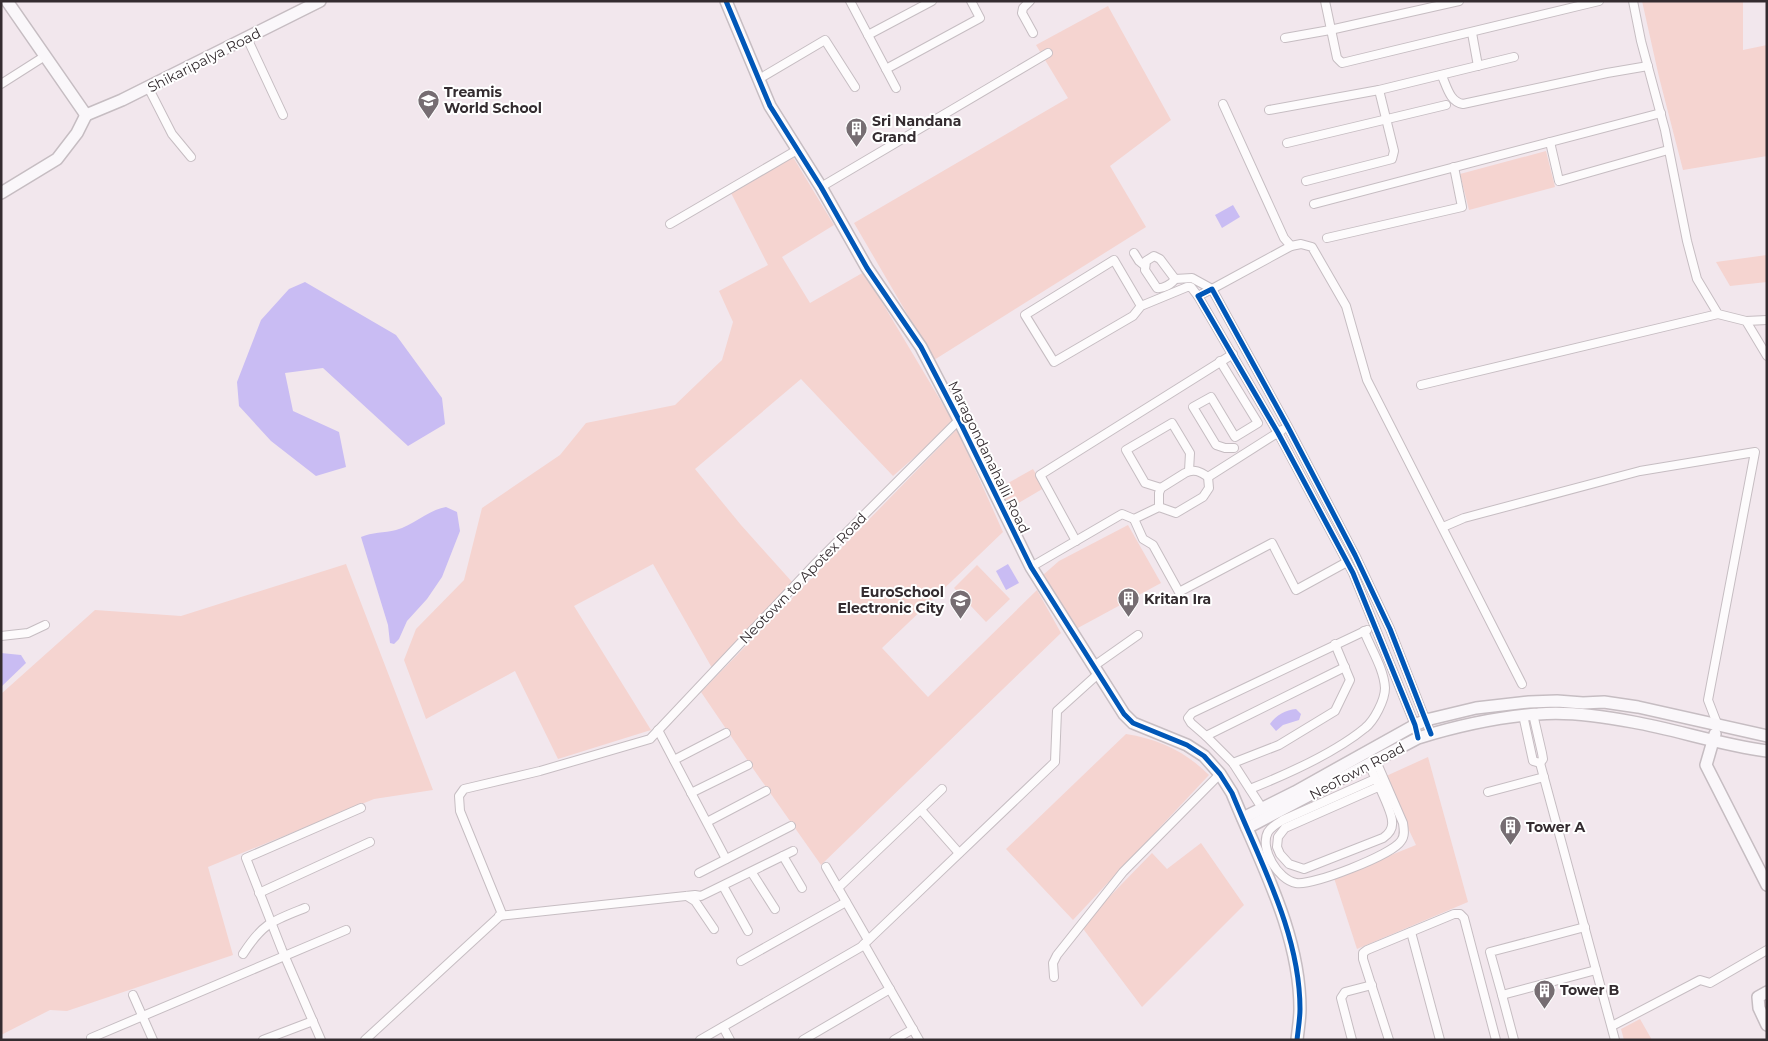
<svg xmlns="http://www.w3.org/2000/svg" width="1768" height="1041" font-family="Montserrat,sans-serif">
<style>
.green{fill:#f5d4d0}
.water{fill:#c9bcf3}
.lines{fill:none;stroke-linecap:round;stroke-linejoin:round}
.street-casing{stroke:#c6bdc2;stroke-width:10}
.secondary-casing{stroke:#c6bdc2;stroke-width:14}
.street{stroke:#fdfbfc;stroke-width:8}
.secondary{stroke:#faf7fa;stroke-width:11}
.cycleway-casing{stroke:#fff;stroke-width:8}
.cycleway{stroke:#0057b8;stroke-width:5}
.labels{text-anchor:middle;stroke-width:4;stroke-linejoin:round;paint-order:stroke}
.street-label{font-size:14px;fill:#342c30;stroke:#fff}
.poi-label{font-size:14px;font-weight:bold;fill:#342c30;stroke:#fff;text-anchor:start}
</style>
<rect width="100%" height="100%" fill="#f2e7ed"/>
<g class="green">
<path d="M 1642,1 L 1743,1 L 1743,50 L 1767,45 L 1767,156 L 1683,170 L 1659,77 Z"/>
<path d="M 1108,6 L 1171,120 L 1110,166 L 1146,227 L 934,360 L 854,223 L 1068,98 L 1036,45 Z"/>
<path d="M 1546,151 L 1555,187 L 1469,210 L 1460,174 Z"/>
<path d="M 793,157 L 834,225 L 782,257 L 810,303 L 864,272 L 954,423 L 893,476 L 801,379 L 695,469 L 741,525 L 793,583 L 712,668 L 653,564 L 574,606 L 651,730 L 558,759 L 515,671 L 426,719 L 404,660 L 416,629 L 464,580 L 482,508 L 560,455 L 586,423 L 675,405 L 722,360 L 733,322 L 719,291 L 768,265 L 731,193 Z"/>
<path d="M 1767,255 L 1767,282 L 1730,286 L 1716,262 Z"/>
<path d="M 957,429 L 1003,532 L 882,648 L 928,697 L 1037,590 L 1061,633 L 821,865 L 754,770 L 701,692 Z"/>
<path d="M 1033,469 L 1044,488 L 1010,508 L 999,488 Z"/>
<path d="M 1128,525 L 1161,583 L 1076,629 L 1043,575 L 1059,561 Z"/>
<path d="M 346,564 L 433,790 L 374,799 L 208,867 L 233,955 L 67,1011 L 50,1010 L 1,1035 L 1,694 L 95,610 L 181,616 Z"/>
<path d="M 977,565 L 1010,599 L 986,622 L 954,588 Z"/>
<path d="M 1126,734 C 1159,739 1186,752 1209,775 L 1073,920 L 1006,849 Z"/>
<path d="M 1428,757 L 1468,902 L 1357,949 L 1334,878 L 1416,845 L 1384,777 Z"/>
<path d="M 1201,843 L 1244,905 L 1142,1007 L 1081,926 L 1152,853 L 1167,869 Z"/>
<path d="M 1640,1019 L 1652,1040 L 1624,1040 L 1621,1029 Z"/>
</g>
<g class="water">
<path d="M 1233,205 L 1240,217 L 1222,228 L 1215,215 Z"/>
<path d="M 305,282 L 396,335 L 442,398 L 445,424 L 408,446 L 323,368 L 285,373 L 293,411 L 339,432 L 346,467 L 316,476 L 271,441 L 239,406 L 237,382 L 261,320 L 289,289 Z"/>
<path d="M 446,507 L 457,512 L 460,531 L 442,577 L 427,599 L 407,621 L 399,639 L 394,644 L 390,643 L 388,625 L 361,537 C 372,532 384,533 396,530 C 414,525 428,510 446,507 Z"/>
<path d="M 1008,564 L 1019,583 L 1006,590 L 996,571 Z"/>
<path d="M 1,653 L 21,655 L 26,663 L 1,687 Z"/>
<path d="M 1296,709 L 1301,714 L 1299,720 L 1283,725 L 1276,731 L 1270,724 C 1276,715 1286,710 1296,709 Z"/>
</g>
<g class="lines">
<defs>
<g id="street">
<path d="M 850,1 L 896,88"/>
<path d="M 1030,1 L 1023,8 L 1022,13 L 1033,33"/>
<path d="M 1325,1 L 1337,58 L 1342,63 L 1599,1"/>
<path d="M 1633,1 L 1641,41 L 1665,130 L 1687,241 L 1697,279 L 1718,314 L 1746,321 L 1767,356"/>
<path d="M 1472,33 L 1478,66"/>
<path d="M 868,35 L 932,1"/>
<path d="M 247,38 L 283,115"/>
<path d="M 1285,38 L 1330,30 L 1459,1"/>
<path d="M 886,69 L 980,18 L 971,1"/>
<path d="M 1442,76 C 1447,87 1450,102 1463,104 L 1607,73 L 1648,66"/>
<path d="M 759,79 L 825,40 L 855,87"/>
<path d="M 1,84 L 45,56"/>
<path d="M 148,87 L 172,134 L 191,157"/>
<path d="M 1223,104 L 1284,238 L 1291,246"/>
<path d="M 1269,110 L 1379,90 L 1514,57"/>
<path d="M 1550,142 L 1559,181 L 1668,150"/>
<path d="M 1287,143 L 1446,105"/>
<path d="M 1306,181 L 1392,159 L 1394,151 L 1379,90"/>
<path d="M 821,187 L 1048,53"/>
<path d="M 1314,204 L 1661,113"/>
<path d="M 670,224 L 797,150"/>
<path d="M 1327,238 L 1462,207 L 1454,167"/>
<path d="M 1134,253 L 1139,261 L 1145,266"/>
<path d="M 1154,256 L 1160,259 L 1175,279 C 1172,284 1163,289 1157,288 L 1145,270 L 1146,261 Z"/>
<path d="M 1175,279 L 1192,278 L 1212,289 L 1291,246 L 1301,244 L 1312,247 L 1346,306 L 1367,380 L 1522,684"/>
<path d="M 1141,306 L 1114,260 L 1025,315 L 1054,362 L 1133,316 L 1141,306 L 1187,287 L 1191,287 L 1198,296"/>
<path d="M 1746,321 L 1767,320"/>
<path d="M 1220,361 L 1258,423 L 1235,437 L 1211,397 L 1193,407 L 1216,445 L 1225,448 L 1234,448"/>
<path d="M 1421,385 L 1718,314"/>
<path d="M 1208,477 L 1282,430"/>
<path d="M 1161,488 L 1145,483 L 1126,450 L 1172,423 L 1190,453 L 1189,471"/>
<path d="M 1134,519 L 1143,539 L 1153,545 L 1179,592 L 1272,543 L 1296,590 L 1347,562"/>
<path d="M 1443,527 L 1464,518 L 1640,471 L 1755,452 L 1708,700 L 1718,726"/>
<path d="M 1076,541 L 1040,475 L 1233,354"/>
<path d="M 1031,567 L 1122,514 L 1134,519 L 1159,507 L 1176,513 L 1203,497 L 1209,488 L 1208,477 C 1201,472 1194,468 1185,473 L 1161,488 L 1159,493 L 1159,507"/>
<path d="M 1,636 L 28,633 L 45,625"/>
<path d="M 1094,666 L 1138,635"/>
<path d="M 1523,715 L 1533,761 L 1540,763 L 1543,759 L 1542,753 L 1533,714"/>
<path d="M 658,730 L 726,859"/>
<path d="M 1206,736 L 1191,723 L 1188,718 L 1192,713 L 1367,630"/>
<path d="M 1418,738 L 1415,725 L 1353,573 L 1278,433 L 1198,296 L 1212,289 L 1288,427 L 1355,555 L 1390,629 L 1431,734"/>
<path d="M 674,760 L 726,733"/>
<path d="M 1233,763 L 1279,745 L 1335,711 L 1350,680 L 1335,644"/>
<path d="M 1540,763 L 1615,1040"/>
<path d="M 1369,764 C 1374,777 1392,810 1392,821 C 1393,828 1389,834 1383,838 L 1304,869 L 1289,864 L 1280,854 L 1277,847 L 1278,837 L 1285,828 L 1378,787"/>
<path d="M 1375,779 L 1283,820 C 1278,823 1272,826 1268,832 C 1259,848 1278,880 1296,883 C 1312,886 1392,855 1401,841 C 1405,836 1404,830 1403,823 L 1376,761"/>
<path d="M 1250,789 C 1285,775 1336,752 1365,728 C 1374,721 1385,700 1385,688 C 1384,669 1371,649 1364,631"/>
<path d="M 1488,792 L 1544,777"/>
<path d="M 691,793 L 748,765"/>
<path d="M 1262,808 L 1233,763 L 1206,736 L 1345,667"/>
<path d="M 921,810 L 959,853"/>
<path d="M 707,822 L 766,791"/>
<path d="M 783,856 L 802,888"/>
<path d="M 826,867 L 868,940"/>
<path d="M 699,873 L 791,826"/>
<path d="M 752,873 L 775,909"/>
<path d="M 723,886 L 748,931"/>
<path d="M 838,888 L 942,789"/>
<path d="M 259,893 L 370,842"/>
<path d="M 687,896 L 695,901 L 714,929"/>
<path d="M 499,916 L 695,895 L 701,896 L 793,851"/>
<path d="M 1411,932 L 1440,1040"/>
<path d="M 864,944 L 919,1040"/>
<path d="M 243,954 C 263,923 272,921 305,908"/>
<path d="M 741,961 L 846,902"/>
<path d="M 1054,977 L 1053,963 L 1057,955 L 1123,872 L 1220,774"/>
<path d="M 133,995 L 153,1040"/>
<path d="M 1502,995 L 1490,952 L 1585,927"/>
<path d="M 1612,1026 L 1700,980 L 1710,983 L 1767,950"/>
<path d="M 723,1027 L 730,1040"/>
<path d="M 91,1038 L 346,930"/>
<path d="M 263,1040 L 313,1021"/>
<path d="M 321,1040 L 282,950 L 246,858 L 361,808"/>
<path d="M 365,1040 L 502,914 L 460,811 L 459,796 L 464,789 L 540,771 L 650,739 L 816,563 L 959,420"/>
<path d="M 700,1040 L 861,947 L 1055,762 L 1057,711 L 1098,674"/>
<path d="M 803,1040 L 890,989"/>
<path d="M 894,1040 L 913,1029"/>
<path d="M 1352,1040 L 1341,998 L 1345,992 L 1372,985"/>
<path d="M 1389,1040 L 1363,959 L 1363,953 L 1367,950 L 1454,914 L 1460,914 L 1464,918 L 1496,1040"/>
<path d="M 1514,1040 L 1502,995 L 1596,970"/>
</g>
<g id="secondary">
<path d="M 7,1 L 86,115"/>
<path d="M 726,1 L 770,106 L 821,187 L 867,268 L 921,347 L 959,420 L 1031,567 L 1124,714 L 1133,723 L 1187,745 L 1204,756 L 1220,774 L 1232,793 C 1260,862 1300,933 1300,1009 C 1300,1019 1298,1030 1297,1040"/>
<path d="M 86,115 L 122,100 L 320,1"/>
<path d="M 1,193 L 57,159 L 77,133 L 86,115"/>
<path d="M 1715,734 L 1706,765 L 1767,885"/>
<path d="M 1243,818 L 1295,792 L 1415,725 L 1426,720 L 1476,708 L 1529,702 L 1557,701 L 1583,703 L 1604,702 L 1638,707 L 1767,736"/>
<path d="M 1247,828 L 1418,738 C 1457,726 1497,717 1538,714 C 1569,711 1602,716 1633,722 C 1678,730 1721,745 1767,751"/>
<path d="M 1767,992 L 1758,997 L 1759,1008 L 1767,1025"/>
</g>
</defs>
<use href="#street" class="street-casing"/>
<use href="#secondary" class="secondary-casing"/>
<use href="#street" class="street"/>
<use href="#secondary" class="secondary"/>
<defs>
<g id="cycleway">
<path d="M 726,1 L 770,106 L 821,187 L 867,268 L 921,347 L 959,420 L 1031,567 L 1124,714 L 1133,723 L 1187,745 L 1204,756 L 1220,774 L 1232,793 C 1260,862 1300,933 1300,1009 C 1300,1019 1298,1030 1297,1040"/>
<path d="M 1418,738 L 1415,725 L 1353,573 L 1278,433 L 1198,296 L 1212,289 L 1288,427 L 1355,555 L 1390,629 L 1431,734"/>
</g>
</defs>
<use href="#cycleway" class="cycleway-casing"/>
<use href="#cycleway" class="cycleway"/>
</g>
<defs>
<symbol id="school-pin" viewBox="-11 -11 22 30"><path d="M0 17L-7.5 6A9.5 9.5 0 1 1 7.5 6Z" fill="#766d72" stroke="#fff"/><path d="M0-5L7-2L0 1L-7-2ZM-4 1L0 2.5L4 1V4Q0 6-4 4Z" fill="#fff"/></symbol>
<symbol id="building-pin" viewBox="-11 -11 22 30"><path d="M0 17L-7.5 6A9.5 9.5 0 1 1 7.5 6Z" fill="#766d72" stroke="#fff"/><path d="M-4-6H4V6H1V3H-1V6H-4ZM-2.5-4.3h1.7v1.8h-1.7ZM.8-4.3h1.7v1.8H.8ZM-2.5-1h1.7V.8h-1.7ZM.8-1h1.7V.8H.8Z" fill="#fff"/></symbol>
</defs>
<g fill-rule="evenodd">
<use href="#school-pin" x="416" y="88" width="25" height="34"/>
<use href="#building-pin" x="844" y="116" width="25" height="34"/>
<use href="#building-pin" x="1116" y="586" width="25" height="34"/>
<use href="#school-pin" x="948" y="588" width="25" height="34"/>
<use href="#building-pin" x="1498" y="814" width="25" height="34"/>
<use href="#building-pin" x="1532" y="978" width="25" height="34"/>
</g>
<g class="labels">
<g class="street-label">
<text transform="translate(204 60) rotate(-27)" y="5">Shikaripalya Road</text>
<text transform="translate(989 457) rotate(64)" y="5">Maragondanahalli Road</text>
<text transform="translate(803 578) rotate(-46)" y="5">Neotown to Apotex Road</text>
<text transform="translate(1357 771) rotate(-28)" y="5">NeoTown Road</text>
</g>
<g class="poi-label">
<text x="444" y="97">Treamis<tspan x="444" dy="16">World School</tspan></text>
<text x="872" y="126">Sri Nandana<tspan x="872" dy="16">Grand</tspan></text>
<text x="944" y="597" text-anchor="end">EuroSchool<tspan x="944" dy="16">Electronic City</tspan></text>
<text x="1144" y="604">Kritan Ira</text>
<text x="1526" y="832">Tower A</text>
<text x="1560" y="995">Tower B</text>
</g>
</g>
<rect width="1768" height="1041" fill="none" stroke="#342c30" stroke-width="5"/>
</svg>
